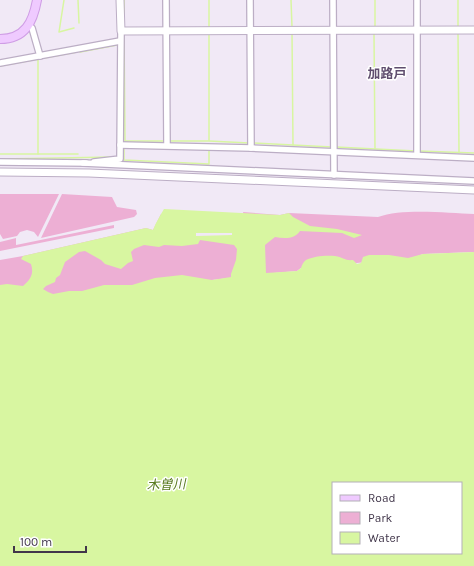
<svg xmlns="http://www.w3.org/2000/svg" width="474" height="566" font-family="Karla,'Noto Sans JP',sans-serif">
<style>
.green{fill:#edafd4}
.water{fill:#d8f6a1;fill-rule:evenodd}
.pier{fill:#f1e9f6}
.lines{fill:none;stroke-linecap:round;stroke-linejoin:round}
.stream{stroke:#d8f6a1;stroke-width:1.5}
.minor-casing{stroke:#bcaec5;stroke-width:8}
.tertiary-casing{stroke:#bcaec5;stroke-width:9}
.secondary-casing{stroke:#cf9de5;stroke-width:10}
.minor{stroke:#fff;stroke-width:5.5}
.tertiary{stroke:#fff;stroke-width:7}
.secondary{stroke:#efcaff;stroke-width:8}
.labels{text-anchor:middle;stroke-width:3;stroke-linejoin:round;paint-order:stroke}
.neighbourhood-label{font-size:13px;font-weight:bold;fill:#5f4d6e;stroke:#fff}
.water-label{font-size:13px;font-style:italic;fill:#587a1e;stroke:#fff}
</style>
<rect width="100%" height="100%" fill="#f1e9f6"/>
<g class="green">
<path d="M 0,194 L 59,194 L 38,237 L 34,232 L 27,230 L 20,232 L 17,236 L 3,239 L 0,234 Z"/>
<path d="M 62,194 L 112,197 L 117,207 L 136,210 L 137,214 L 134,217 L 41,238 Z"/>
<path d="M 243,212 L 280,215 L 289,213 L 378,217 C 402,208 448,213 474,214 L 474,252 L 423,254 L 412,258 L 301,268 L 297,271 L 262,274 Z"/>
<path d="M 161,214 L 238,237 L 238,277 L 21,302 L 0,301 L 0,260 L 23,256 L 146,228 L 153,230 Z"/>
<path d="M 114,225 L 114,228 L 0,251 L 0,242 L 16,238 L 16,245 Z"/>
</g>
<path class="water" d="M 164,209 L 280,215 L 289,213 L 293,217 L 310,226 L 337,229 L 362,235 L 354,238 L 342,233 L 300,231 C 295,239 285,239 275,237 L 265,245 L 266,273 L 297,271 L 301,268 C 302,265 303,262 306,260 C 313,256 327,255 335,256 C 343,257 345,261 353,260 L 357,264 L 361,263 L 363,257 L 369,255 L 389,255 L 408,258 L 423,254 L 474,252 L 474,566 L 0,566 L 0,285 L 7,284 L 23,286 C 31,279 34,274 31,264 L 21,259 L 23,256 L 146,228 L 153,230 C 156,222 160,216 164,209 ZM 200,240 L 234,245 L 237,249 L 236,260 L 231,274 L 231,277 L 212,280 L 182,275 L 155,278 L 132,285 L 104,285 L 82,291 L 69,291 L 53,294 L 48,292 L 43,289 L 46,286 L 55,282 L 56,278 L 60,275 L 65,262 L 79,252 L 85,251 L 101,260 L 105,264 L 121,269 L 128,263 L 133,261 L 131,252 L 134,249 L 144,245 L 159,247 L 164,245 L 182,246 L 198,244 ZM 333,483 L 461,483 L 461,553 L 333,553 Z"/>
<path class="pier" d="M 196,233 L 232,233 L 232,235 L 196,236 Z"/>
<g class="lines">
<g class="stream">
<path d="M 64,0 L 59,32 L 74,28"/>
<path d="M 78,0 L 79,23"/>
<path d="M 124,0 L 124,18"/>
<path d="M 209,0 L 209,28"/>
<path d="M 291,0 L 292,27"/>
<path d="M 375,0 L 375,28"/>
<path d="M 458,0 L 458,27"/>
<path d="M 209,33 L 209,140"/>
<path d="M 292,33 L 293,145"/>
<path d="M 458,33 L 459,153"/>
<path d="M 124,34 L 125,141 L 165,141"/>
<path d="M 374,34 L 375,149"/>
<path d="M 80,52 L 117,45"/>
<path d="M 38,59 L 38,154"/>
<path d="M 0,66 L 77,52"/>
<path d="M 169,141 L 209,141 L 249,143"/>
<path d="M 252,143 L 332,147"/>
<path d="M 336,147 L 416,151"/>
<path d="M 124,148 L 124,160 L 209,164 L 209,149"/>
<path d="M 419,151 L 474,153"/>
<path d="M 0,154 L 78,154"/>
<path d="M 0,159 L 114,157"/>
</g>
<defs>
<g id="minor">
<path d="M 166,0 L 167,145"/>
<path d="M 250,0 L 251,148"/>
<path d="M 333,0 L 334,175"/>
<path d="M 417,0 L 417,155"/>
<path d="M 29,26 L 32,28 L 40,56"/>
<path d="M 0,63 L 120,41"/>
<path d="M 120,145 L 251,148 L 474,158"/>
<path d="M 0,162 L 86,163"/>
<path d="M 94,162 L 120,159 L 121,31"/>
<path d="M 83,163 L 474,181"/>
</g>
<g id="tertiary">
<path d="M 120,0 L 121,31 L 474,30"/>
<path d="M 0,172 L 89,173 L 474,190"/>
</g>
<path id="secondary" d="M 0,39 C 25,39 33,22 37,0"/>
</defs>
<use href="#minor" class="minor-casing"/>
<use href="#tertiary" class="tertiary-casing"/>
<use href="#secondary" class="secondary-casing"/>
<use href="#minor" class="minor"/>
<use href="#tertiary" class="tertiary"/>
<use href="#secondary" class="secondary"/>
</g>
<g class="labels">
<g class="neighbourhood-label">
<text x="387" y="78">加路戸</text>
</g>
<g class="water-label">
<text transform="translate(166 484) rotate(-2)" y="5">木曽川</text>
</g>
</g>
<rect x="332" y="482" width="130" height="72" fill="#ffffff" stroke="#b3afb7"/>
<rect x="340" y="495" width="20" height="6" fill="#efcaff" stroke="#b3afb7"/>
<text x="368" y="502" font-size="12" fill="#41364a">Road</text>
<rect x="340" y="512" width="20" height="12" fill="#edafd4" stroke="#b3afb7"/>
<text x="368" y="522" font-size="12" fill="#41364a">Park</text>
<rect x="340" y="532" width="20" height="12" fill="#d8f6a1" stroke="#b3afb7"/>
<text x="368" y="542" font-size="12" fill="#41364a">Water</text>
<path d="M14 546v6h72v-6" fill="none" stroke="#41364a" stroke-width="2"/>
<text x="20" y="546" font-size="12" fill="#41364a" stroke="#ffffff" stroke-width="3" paint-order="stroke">100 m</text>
</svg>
